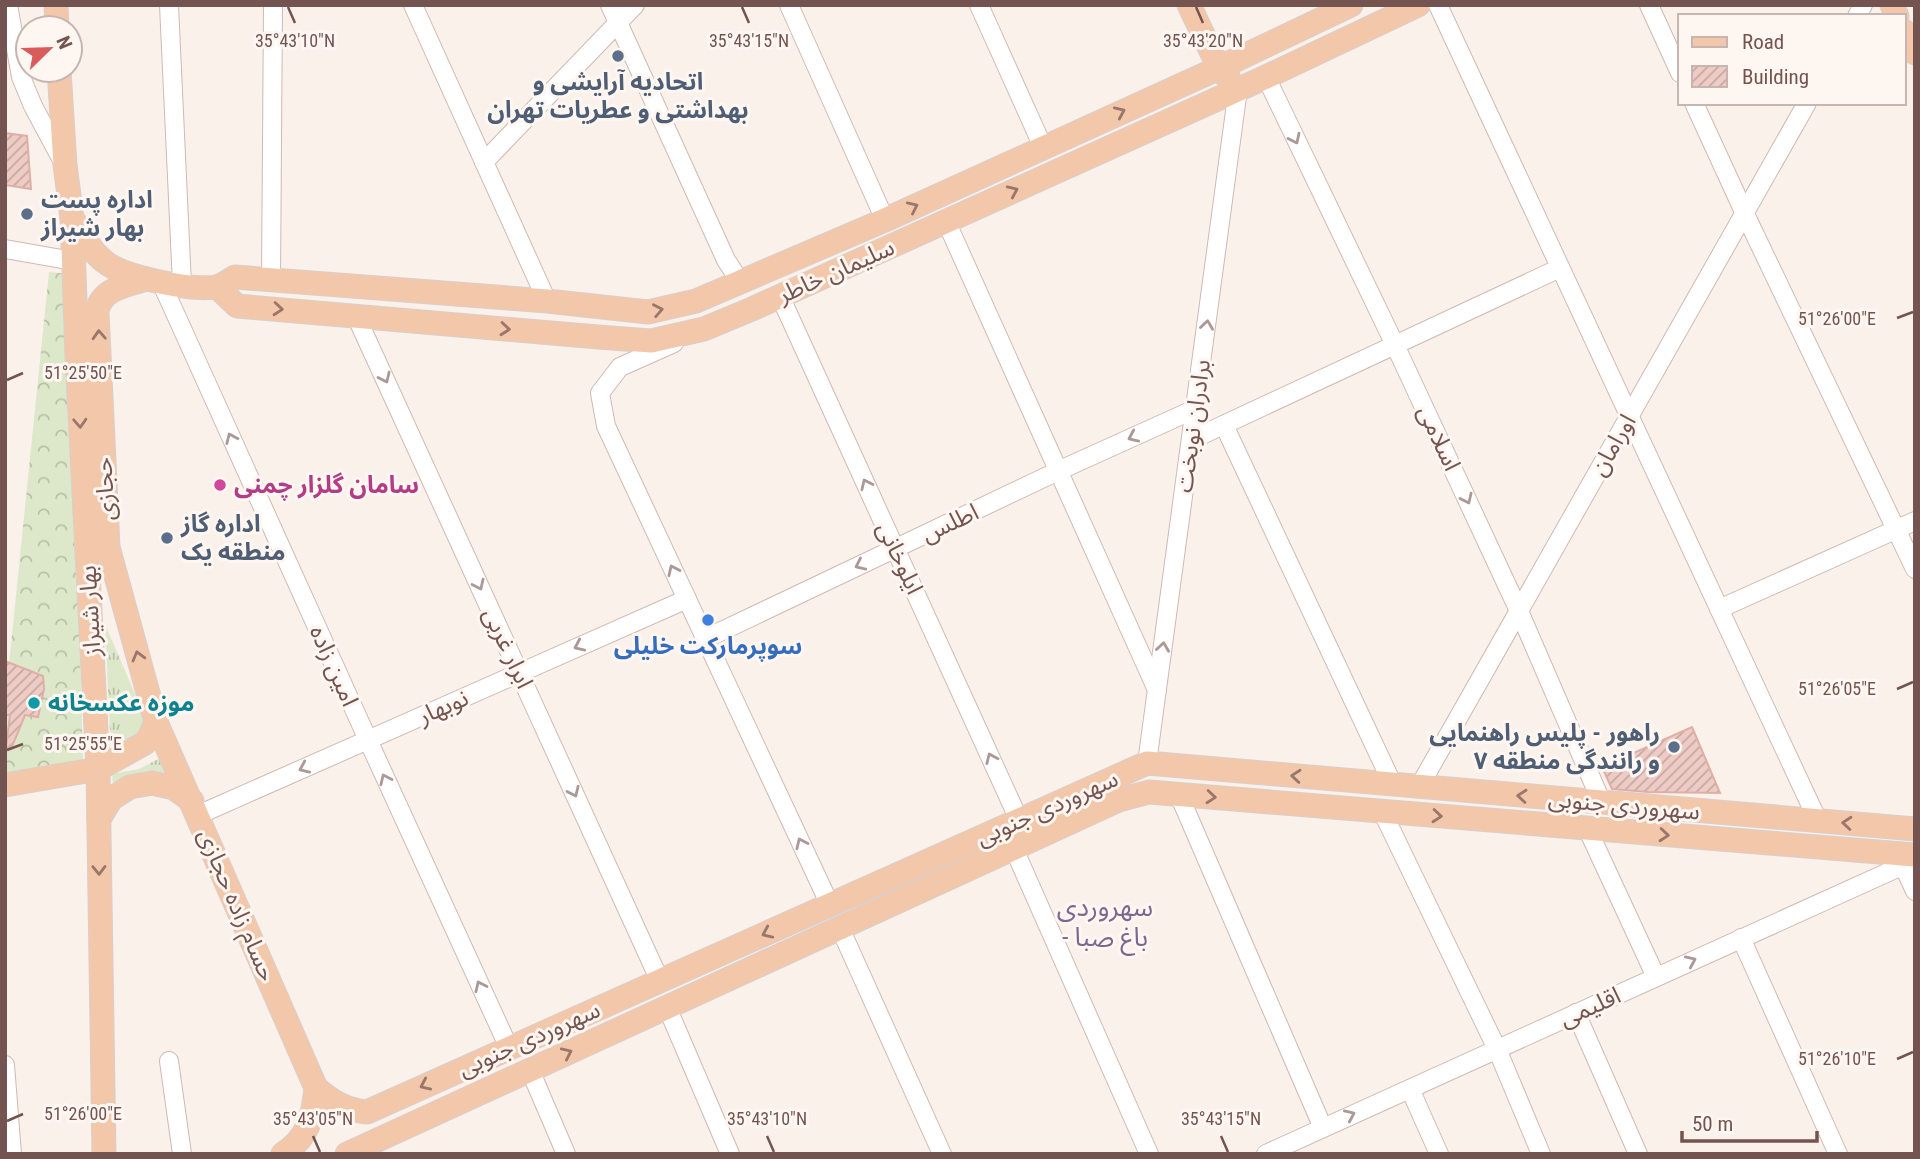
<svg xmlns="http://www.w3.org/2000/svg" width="1920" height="1159" font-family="'Roboto Condensed','Noto Sans Arabic',sans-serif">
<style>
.grass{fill:url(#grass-tufts)}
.forest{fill:url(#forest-crowns)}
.building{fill:url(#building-hatch);stroke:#dfafa7;stroke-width:2}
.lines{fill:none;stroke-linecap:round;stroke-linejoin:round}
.minor-casing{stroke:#cfb9b4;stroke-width:20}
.major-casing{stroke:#d8cfce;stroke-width:25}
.minor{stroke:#fff;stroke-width:18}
.major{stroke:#f3c7aa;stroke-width:23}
.oneway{stroke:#9a766b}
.oneway2{stroke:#ac9896}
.ticks{fill:none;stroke:#745450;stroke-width:2.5}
.service-dot{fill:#5c6f8a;stroke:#fef6f1;stroke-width:2.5}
.hotel-dot{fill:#d1479c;stroke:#fef6f1;stroke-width:2.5}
.shop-dot{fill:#3f7fe0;stroke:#fef6f1;stroke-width:2.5}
.culture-dot{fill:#0f9aa8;stroke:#fef6f1;stroke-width:2.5}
.labels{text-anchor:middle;stroke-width:6;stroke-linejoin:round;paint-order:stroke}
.service-label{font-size:24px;font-weight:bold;fill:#4e5e75;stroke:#fef6f1;text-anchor:start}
.street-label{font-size:24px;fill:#745450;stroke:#fef6f1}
.hotel-label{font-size:24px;font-weight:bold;fill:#b23c85;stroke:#fef6f1;text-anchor:start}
.shop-label{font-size:24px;font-weight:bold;fill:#366cbe;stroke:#fef6f1}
.culture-label{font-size:24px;font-weight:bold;fill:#0d838f;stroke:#fef6f1;text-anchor:start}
.neighbourhood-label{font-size:26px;fill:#79688f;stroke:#fef6f1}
.ticks-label{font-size:18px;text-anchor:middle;fill:#745450;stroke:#fef6f1;stroke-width:6;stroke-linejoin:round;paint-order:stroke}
</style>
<defs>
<pattern id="grass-tufts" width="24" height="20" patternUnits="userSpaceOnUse" patternTransform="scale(1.75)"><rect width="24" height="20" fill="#dde8ca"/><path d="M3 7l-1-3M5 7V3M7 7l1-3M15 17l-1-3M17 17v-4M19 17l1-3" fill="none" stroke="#b8bfa6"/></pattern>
<pattern id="forest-crowns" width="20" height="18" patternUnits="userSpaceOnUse" patternTransform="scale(1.75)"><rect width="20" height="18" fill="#dde8ca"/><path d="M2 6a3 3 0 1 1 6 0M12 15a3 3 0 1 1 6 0" fill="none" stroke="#b8bfa6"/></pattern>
<pattern id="building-hatch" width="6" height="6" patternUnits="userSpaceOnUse" patternTransform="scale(1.75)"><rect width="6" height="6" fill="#eeccc5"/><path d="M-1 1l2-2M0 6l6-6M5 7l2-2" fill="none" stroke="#c5a8a2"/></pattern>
</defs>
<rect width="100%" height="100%" fill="#fbf1eb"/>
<g class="grass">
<path d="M 105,624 L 147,722 L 134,739 L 121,739 L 110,732 Z"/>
<path d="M 162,757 L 174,780 L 113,786 L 112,774 L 139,769 Z"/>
</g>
<path class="forest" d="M 49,272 L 70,274 L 83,759 L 5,774 L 5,703 Z"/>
<g class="building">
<path d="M 5,133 L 27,136 L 31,189 L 5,185 Z"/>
<path d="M 5,661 L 43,676 L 44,689 L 38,717 L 25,715 L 11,749 L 6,748 L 10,715 L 5,715 Z"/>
<path d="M 1692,727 L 1720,793 L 1648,792 L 1612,789 L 1602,767 Z"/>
</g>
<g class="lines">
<defs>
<g id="minor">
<path d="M 8,5 L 21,77 L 33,106 L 63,162"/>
<path d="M 169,5 L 182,285"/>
<path d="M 413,5 L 547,301"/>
<path d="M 610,5 L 726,260 L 741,283"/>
<path d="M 789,5 L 885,220"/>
<path d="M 979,5 L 1043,147"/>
<path d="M 1438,5 L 1818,821"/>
<path d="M 1649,5 L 1680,73"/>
<path d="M 1857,16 L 1863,5"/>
<path d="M 1266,77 L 1395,345 L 1519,611 L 1602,803"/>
<path d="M 1694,103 L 1745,214 L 1915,569"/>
<path d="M 484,162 L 635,5"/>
<path d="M 946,221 L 1157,690"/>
<path d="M 5,249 L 73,261"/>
<path d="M 271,280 L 273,5"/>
<path d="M 161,282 L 368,740 L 509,1048"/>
<path d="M 780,296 L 1019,820"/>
<path d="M 356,316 L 660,981"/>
<path d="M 674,343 L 620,367 L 600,393 L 606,426 L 830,905"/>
<path d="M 1224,425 L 1393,785"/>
<path d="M 1191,440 L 1560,268"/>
<path d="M 1719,609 L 1915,521"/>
<path d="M 705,639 L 1058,471 L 1195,409"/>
<path d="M 1147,763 L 1238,89"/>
<path d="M 1419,787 L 1807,103"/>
<path d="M 1179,795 L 1323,1128"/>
<path d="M 1382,811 L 1497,1049 L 1541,1154"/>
<path d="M 198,815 L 687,599"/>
<path d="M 1587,828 L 1656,977"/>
<path d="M 1014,849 L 1149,1154"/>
<path d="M 1903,865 L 1915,891"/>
<path d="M 840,928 L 942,1154"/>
<path d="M 1741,938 L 1838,1154"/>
<path d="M 667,1007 L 730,1154"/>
<path d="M 1576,1013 L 1638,1154"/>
<path d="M 169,1061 L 182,1154"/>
<path d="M 5,1065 L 12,1154"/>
<path d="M 530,1070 L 566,1154"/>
<path d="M 1410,1089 L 1439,1154"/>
<path d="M 1266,1154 L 1915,860"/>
</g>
<g id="major">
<path d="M 56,5 L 57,28"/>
<path d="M 1189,5 L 1219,68 L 1229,79"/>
<path d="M 1892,5 L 1897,16"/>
<path d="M 1904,31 L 1915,53"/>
<path d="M 59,70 L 65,165 L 72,218 L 77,355 L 98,769 L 104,1154"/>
<path d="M 72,218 C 82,233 90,251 105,262 C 123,277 192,291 216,287 C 222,286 230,280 235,277 L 547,301 L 648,312 L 696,301 L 885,220 L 1219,68 L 1351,5"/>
<path d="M 146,279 C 126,286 102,288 97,311 L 108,547 L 156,722 L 316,1088 C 332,1102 346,1110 367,1112 L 1147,763 L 1915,829"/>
<path d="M 217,287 L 237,306 L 598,337 L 651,341 L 704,329 L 752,309 L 1266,77 L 1418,5"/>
<path d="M 5,785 L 98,769 L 145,743 L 150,736 L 156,722"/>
<path d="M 99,819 L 111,799 L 130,787 L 152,783 L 174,788 L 192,801"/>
<path d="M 283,1154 C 309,1137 313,1116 316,1088"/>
<path d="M 347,1154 L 1119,800 L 1149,792 L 1915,855"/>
</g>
</defs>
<use href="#minor" class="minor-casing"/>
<use href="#major" class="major-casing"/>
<use href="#minor" class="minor"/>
<use href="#major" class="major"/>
</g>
<defs><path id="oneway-chevron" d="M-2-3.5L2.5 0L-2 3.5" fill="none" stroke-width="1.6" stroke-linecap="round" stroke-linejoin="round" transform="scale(1.75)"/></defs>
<g class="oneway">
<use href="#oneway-chevron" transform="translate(1120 112) rotate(-24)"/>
<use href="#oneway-chevron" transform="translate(1013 191) rotate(-24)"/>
<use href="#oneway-chevron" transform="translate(913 207) rotate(-25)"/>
<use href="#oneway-chevron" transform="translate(278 309) rotate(5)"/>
<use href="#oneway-chevron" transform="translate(658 310) rotate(-11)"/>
<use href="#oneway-chevron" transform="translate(505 329) rotate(5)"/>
<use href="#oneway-chevron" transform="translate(99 335) rotate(-93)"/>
<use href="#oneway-chevron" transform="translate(80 423) rotate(87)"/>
<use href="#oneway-chevron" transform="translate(138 656) rotate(-105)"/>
<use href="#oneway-chevron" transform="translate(1296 776) rotate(-175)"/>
<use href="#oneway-chevron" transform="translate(1522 796) rotate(-175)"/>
<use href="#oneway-chevron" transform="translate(1211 797) rotate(5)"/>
<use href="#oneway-chevron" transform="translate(1437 816) rotate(5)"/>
<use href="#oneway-chevron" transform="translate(1847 823) rotate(-175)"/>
<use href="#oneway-chevron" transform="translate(1664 835) rotate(5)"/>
<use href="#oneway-chevron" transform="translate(99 870) rotate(89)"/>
<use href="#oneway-chevron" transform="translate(767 933) rotate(156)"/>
<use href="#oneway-chevron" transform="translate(567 1053) rotate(-25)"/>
<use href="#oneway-chevron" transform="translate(425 1085) rotate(156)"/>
</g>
<g class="oneway2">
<use href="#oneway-chevron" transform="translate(1295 139) rotate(64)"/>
<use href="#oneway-chevron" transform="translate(1207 325) rotate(-82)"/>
<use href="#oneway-chevron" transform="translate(385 378) rotate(65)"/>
<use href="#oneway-chevron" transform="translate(1133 437) rotate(156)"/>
<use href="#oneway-chevron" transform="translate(231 438) rotate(-114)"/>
<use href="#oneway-chevron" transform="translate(866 484) rotate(-115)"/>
<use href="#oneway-chevron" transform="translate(1467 499) rotate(65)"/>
<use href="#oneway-chevron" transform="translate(860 565) rotate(155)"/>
<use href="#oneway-chevron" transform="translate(673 570) rotate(-115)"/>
<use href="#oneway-chevron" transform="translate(479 585) rotate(65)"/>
<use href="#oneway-chevron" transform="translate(579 646) rotate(156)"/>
<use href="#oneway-chevron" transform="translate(1163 647) rotate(-82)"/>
<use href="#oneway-chevron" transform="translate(991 758) rotate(-114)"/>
<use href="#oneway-chevron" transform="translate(304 768) rotate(156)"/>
<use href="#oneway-chevron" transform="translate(385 779) rotate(-115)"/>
<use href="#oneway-chevron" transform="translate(574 792) rotate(65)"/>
<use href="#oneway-chevron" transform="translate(801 843) rotate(-115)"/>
<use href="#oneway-chevron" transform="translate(1691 961) rotate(-24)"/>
<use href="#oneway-chevron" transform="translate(480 986) rotate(-115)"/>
<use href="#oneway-chevron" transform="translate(1350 1115) rotate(-24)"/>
</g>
<path class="ticks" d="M 288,7 L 295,23M 742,7 L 749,23M 1196,7 L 1203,23M 1897,318 L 1913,312M 7,380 L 23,373M 1897,689 L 1913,682M 7,750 L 23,744M 1897,1059 L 1913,1052M 7,1121 L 23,1114M 313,1136 L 320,1152M 767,1136 L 774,1152M 1221,1136 L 1228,1152"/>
<g class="service-dot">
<circle cx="618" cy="56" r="7"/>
<circle cx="27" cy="214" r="7"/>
<circle cx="167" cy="538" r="7"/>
<circle cx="1674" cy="747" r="7"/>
</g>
<circle class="hotel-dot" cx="220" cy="485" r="7"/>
<circle class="shop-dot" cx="708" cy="620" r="7"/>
<circle class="culture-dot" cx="34" cy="703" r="7"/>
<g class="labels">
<g class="service-label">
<text x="618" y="90" text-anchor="middle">اتحادیه آرایشی و<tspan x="618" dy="28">بهداشتی و عطریات تهران</tspan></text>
<text x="41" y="208">اداره پست<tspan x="41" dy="28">بهار شیراز</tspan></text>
<text x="181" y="532">اداره گاز<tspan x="181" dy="28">منطقه یک</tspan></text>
<text x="1660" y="741" text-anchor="end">راهور - پلیس راهنمایی<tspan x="1660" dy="28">و رانندگی منطقه ۷</tspan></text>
</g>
<g class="street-label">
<text transform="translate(836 271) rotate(-24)" y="8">سلیمان خاطر</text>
<text transform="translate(1193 426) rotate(-82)" y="8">برادران نوبخت</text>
<text transform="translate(1439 438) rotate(65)" y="8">اسلامی</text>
<text transform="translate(1613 445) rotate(-60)" y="8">اورامان</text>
<text transform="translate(105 489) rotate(-93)" y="8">حجازی</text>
<text transform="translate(950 523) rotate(-25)" y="8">اطلس</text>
<text transform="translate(900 558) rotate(65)" y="8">ایلوخانی</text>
<text transform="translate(90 611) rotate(-93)" y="8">بهار شیراز</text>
<text transform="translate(508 648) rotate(65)" y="8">ابرار غربی</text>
<text transform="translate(334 666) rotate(66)" y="8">امین زاده</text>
<text transform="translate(443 707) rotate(-24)" y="8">نوبهار</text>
<text transform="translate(1624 805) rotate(5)" y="8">سهروردی جنوبی</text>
<text transform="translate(1047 808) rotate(-24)" y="8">سهروردی جنوبی</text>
<text transform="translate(237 905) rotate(67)" y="8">حسام زاده حجازی</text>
<text transform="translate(1590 1007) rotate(-24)" y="8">اقلیمی</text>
<text transform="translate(529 1039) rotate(-24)" y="8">سهروردی جنوبی</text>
</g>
<g class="hotel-label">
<text x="234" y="493">سامان گلزار چمنی</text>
</g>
<g class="shop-label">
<text x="708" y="654">سوپرمارکت خلیلی</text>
</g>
<g class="culture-label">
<text x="48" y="711">موزه عکسخانه</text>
</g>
<g class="neighbourhood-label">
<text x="1105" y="916">سهروردی<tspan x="1105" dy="30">- باغ صبا</tspan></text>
</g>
</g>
<g class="ticks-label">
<text x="295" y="47">35°43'10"N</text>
<text x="749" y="47">35°43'15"N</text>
<text x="1203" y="47">35°43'20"N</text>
<text x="1837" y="325">51°26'00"E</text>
<text x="83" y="379">51°25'50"E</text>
<text x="1837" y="695">51°26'05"E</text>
<text x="83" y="750">51°25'55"E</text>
<text x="1837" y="1065">51°26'10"E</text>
<text x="83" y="1120">51°26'00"E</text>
<text x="313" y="1125">35°43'05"N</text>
<text x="767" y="1125">35°43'10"N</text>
<text x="1221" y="1125">35°43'15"N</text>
</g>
<rect width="1920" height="1159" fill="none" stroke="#745450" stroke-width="14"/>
<rect x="1678" y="14" width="228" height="91" fill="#fef6f1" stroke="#c7b5b1" stroke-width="2"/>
<rect x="1692" y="37" width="35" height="10" fill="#f3c7aa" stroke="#c7b5b1" stroke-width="2"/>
<text x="1742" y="49" font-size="21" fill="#745450">Road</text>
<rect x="1692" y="66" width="35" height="21" fill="url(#building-hatch)" stroke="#c7b5b1" stroke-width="2"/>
<text x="1742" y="84" font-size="21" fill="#745450">Building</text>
<g transform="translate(49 49) rotate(67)"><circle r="33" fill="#fef6f1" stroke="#c7b5b1" stroke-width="2"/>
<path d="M0-5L12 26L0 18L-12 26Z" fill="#d95c5d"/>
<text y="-10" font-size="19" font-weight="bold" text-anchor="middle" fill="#745450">N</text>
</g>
<path d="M1682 1131v10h135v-10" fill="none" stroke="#745450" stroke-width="3.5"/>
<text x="1692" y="1131" font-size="21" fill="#745450" stroke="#fef6f1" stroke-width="5" paint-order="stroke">50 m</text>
</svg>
